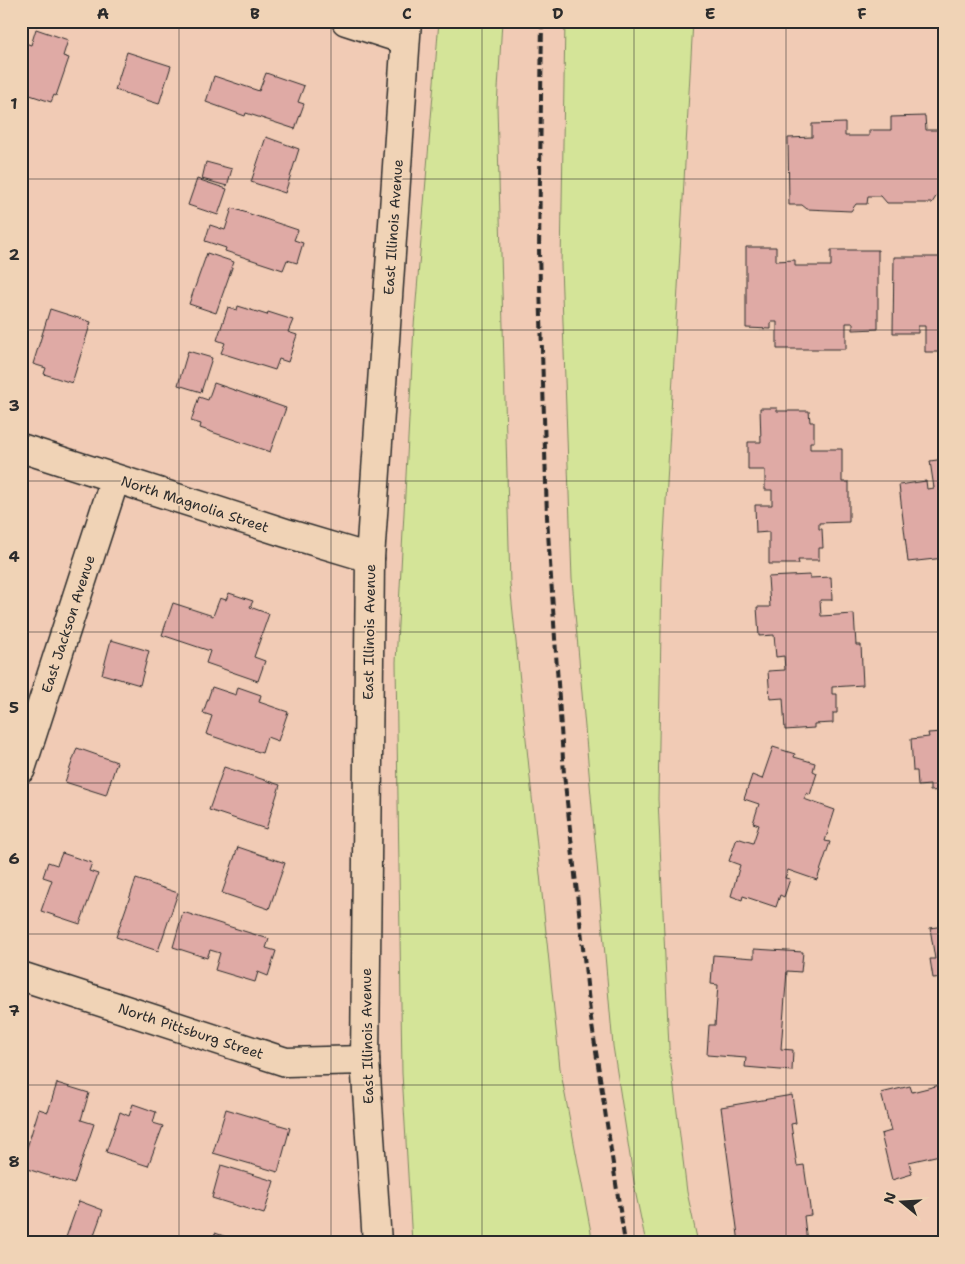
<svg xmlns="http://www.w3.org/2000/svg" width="965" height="1264" font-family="'Shantell Sans',sans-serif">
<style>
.green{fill:#d4e498;stroke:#808862}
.building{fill:#dfaaa5;stroke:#2b2b2b}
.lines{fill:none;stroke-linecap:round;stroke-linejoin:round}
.minor-casing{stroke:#2b2b2b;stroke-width:31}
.major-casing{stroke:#2b2b2b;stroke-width:31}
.minor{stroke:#f0d3b6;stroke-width:28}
.major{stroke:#f0d3b6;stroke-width:28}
.rail{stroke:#2b2b2b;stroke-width:4;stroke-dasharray:8 4;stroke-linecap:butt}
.grid{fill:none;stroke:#2b2b2b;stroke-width:1;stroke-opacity:0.55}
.labels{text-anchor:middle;stroke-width:4;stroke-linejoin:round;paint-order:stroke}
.street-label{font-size:14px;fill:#2b2b2b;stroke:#f0d3b6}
.neatline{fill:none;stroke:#2b2b2b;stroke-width:2}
.grid-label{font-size:16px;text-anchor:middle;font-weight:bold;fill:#2b2b2b}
</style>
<rect width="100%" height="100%" fill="#f1cbb5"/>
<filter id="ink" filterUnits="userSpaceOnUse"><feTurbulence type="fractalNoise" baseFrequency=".02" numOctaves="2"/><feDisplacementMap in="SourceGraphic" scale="10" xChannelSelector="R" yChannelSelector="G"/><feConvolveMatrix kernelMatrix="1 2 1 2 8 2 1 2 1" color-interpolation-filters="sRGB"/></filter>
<g filter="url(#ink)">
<g class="green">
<path d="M 439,21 L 502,21 L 497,106 L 510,584 L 560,1068 L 593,1243 L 412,1243 L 402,1073 L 396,662 L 414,326 Z"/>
<path d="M 565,21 L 693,21 L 662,572 L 658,799 L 669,1048 L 687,1192 L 698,1243 L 646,1243 L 636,1195 L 613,1046 L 572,579 L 561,265 Z"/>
</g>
<g class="building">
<path d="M 36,29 L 68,40 L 63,56 L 69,58 L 56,96 L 54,95 L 51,102 L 21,92 L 21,55 L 25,43 L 31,45 Z"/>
<path d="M 127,52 L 171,66 L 159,104 L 115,90 Z"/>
<path d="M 266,73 L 304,86 L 298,102 L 304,104 L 295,129 L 246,113 L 245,116 L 206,102 L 214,76 L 259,91 Z"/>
<path d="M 925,116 L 926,130 L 944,130 L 944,195 L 937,195 L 932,203 L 887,203 L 881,196 L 868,196 L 867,204 L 856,204 L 851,211 L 807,209 L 802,205 L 789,205 L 788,138 L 812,137 L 812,124 L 845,123 L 845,136 L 869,136 L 869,130 L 891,130 L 891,117 Z"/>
<path d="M 266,137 L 299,149 L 285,193 L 251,182 Z"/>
<path d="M 206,162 L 232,169 L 227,186 L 202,179 Z"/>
<path d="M 197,179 L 227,189 L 218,215 L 188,205 Z"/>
<path d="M 232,208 L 298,230 L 294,240 L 303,243 L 297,263 L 287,260 L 283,270 L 225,251 L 226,248 L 205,241 L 210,225 L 225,230 Z"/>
<path d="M 746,247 L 776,247 L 776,261 L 795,260 L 795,266 L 831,266 L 831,250 L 878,250 L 878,329 L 853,330 L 853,323 L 846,323 L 846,349 L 777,349 L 777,322 L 771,322 L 771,329 L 746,328 Z"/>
<path d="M 207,253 L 234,262 L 216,313 L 189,304 Z"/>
<path d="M 894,257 L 941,257 L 942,272 L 944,272 L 944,352 L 925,352 L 925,326 L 918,326 L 918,333 L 893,333 Z"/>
<path d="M 21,282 L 26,284 L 21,298 Z"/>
<path d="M 238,306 L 267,315 L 268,312 L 293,320 L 288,332 L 297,335 L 288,362 L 279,359 L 275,370 L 221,353 L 225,343 L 217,340 L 228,307 L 237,310 Z"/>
<path d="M 50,309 L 91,322 L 72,383 L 44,374 L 46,368 L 33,364 Z"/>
<path d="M 188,351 L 212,358 L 201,392 L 178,385 Z"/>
<path d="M 214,383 L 286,408 L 270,452 L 200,428 L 201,424 L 191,421 L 199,397 L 208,400 Z"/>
<path d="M 760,408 L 777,408 L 777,411 L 809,411 L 810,422 L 814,422 L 814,442 L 810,442 L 810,449 L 842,449 L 842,482 L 849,482 L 849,522 L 819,523 L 819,529 L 822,529 L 823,548 L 819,548 L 819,560 L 798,560 L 799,564 L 769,564 L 769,532 L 756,533 L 755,505 L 772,505 L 772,490 L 765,490 L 765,470 L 748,470 L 748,442 L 761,442 Z"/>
<path d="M 944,459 L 944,558 L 908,562 L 899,485 L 926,481 L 927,489 L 934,488 L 930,461 Z"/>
<path d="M 810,575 L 810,578 L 831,577 L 832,600 L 820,600 L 821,616 L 854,614 L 856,645 L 861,645 L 863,685 L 832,687 L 832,694 L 837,694 L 837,713 L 833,713 L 833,723 L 814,724 L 814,728 L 785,730 L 783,698 L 770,699 L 768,671 L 785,670 L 784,656 L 776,657 L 774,635 L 759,636 L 757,607 L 770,607 L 768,577 Z"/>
<path d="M 229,593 L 253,601 L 250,607 L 269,614 L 254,657 L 265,661 L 258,681 L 206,663 L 210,651 L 162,635 L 173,603 L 213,616 L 220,598 L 226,600 Z"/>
<path d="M 111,640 L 149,651 L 140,685 L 102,674 Z"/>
<path d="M 212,687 L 236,695 L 238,687 L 261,695 L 259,702 L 288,712 L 278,741 L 267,737 L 262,753 L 206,734 L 212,716 L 203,713 Z"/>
<path d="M 944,721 L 944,790 L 930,791 L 930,785 L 918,786 L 917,771 L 913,771 L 911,739 L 929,737 L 928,733 L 943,732 L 942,722 Z"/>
<path d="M 773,747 L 795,754 L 794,757 L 815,763 L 813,771 L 817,773 L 810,795 L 807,793 L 804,799 L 835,810 L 825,841 L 830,842 L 817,880 L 788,870 L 785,878 L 790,879 L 784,897 L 780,895 L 776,907 L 743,896 L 742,900 L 731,896 L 740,865 L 729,861 L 737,838 L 753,843 L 759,825 L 753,823 L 759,804 L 744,799 L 752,775 L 762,779 Z"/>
<path d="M 77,748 L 117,762 L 106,795 L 65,782 Z"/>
<path d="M 224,767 L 280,785 L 266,829 L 209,810 Z"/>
<path d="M 238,847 L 285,863 L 269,909 L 222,893 Z"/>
<path d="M 62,853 L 92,863 L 89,871 L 98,874 L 80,924 L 41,911 L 52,880 L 43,877 L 48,862 L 57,865 Z"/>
<path d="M 136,879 L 178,893 L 158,951 L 116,937 Z"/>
<path d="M 183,912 L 269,939 L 266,948 L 276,951 L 268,976 L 258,972 L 255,982 L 215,970 L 220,953 L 210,950 L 207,958 L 173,947 Z"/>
<path d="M 943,922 L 944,922 L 944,977 L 933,978 L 930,959 L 935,959 L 930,928 L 944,926 Z"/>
<path d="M 754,949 L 803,952 L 801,972 L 787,971 L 781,1049 L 793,1050 L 792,1071 L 745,1067 L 746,1058 L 707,1055 L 709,1025 L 715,1025 L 718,985 L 711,984 L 713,955 L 754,958 Z"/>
<path d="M 57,1083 L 89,1093 L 81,1120 L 94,1124 L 74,1184 L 21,1167 L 39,1109 L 48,1112 Z"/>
<path d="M 944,1084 L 944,1154 L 909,1162 L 912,1174 L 892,1180 L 881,1134 L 891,1131 L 881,1093 L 910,1086 L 912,1092 Z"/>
<path d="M 792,1095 L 796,1123 L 791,1124 L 797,1166 L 804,1165 L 811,1215 L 804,1216 L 807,1243 L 739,1243 L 721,1107 Z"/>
<path d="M 133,1104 L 156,1112 L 153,1123 L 163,1126 L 148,1166 L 106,1152 L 120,1112 L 129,1116 Z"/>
<path d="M 226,1109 L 290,1128 L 278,1172 L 213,1153 Z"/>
<path d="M 221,1165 L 274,1181 L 264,1214 L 212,1198 Z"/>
<path d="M 79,1201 L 103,1210 L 91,1243 L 64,1243 Z"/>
<path d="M 215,1233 L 238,1241 L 237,1243 L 212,1243 Z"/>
</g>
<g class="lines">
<defs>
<g id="minor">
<path d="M 346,21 L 405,40"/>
<path d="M 21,448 L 286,533 L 370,558"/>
<path d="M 21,769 L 115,479"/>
<path d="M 21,976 L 286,1062 L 365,1060"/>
</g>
<path id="major" d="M 377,1243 L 365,1060 L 370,558 L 407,21"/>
</defs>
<use href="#minor" class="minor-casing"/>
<use href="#major" class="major-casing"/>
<use href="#minor" class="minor"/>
<use href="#major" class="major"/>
<path class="rail" d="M 542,21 L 539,251 L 547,517 L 564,774 L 590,1012 L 625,1243"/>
</g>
</g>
<path class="grid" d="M 179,21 L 179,1243M 331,21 L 331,1243M 482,21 L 482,1243M 634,21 L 634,1243M 786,21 L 786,1243M 21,179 L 944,179M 21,330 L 944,330M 21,481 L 944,481M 21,632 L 944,632M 21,783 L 944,783M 21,934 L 944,934M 21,1085 L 944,1085"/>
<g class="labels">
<g class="street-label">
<text transform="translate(393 227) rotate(-86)" y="5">East Illinois Avenue</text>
<text transform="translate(195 504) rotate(18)" y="5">North Magnolia Street</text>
<text transform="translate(68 624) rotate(-72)" y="5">East Jackson Avenue</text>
<text transform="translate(369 632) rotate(-89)" y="5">East Illinois Avenue</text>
<text transform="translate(191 1031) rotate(18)" y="5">North Pittsburg Street</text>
<text transform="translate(367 1036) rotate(-91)" y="5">East Illinois Avenue</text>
</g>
</g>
<rect width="965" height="1264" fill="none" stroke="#f0d3b6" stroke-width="55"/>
<g transform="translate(902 1202) rotate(288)" stroke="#f0d3b6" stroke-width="4" paint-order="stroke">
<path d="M0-4L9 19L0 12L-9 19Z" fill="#2b2b2b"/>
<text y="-8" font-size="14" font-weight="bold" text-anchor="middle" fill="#2b2b2b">N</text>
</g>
<rect x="28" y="28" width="910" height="1208" class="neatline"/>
<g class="grid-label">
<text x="103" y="19">A</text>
<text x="255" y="19">B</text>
<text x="407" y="19">C</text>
<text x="558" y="19">D</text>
<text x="710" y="19">E</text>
<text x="862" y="19">F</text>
<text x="14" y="109">1</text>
<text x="14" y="260">2</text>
<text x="14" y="411">3</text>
<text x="14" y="562">4</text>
<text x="14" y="713">5</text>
<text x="14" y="864">6</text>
<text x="14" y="1016">7</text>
<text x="14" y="1167">8</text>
</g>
</svg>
